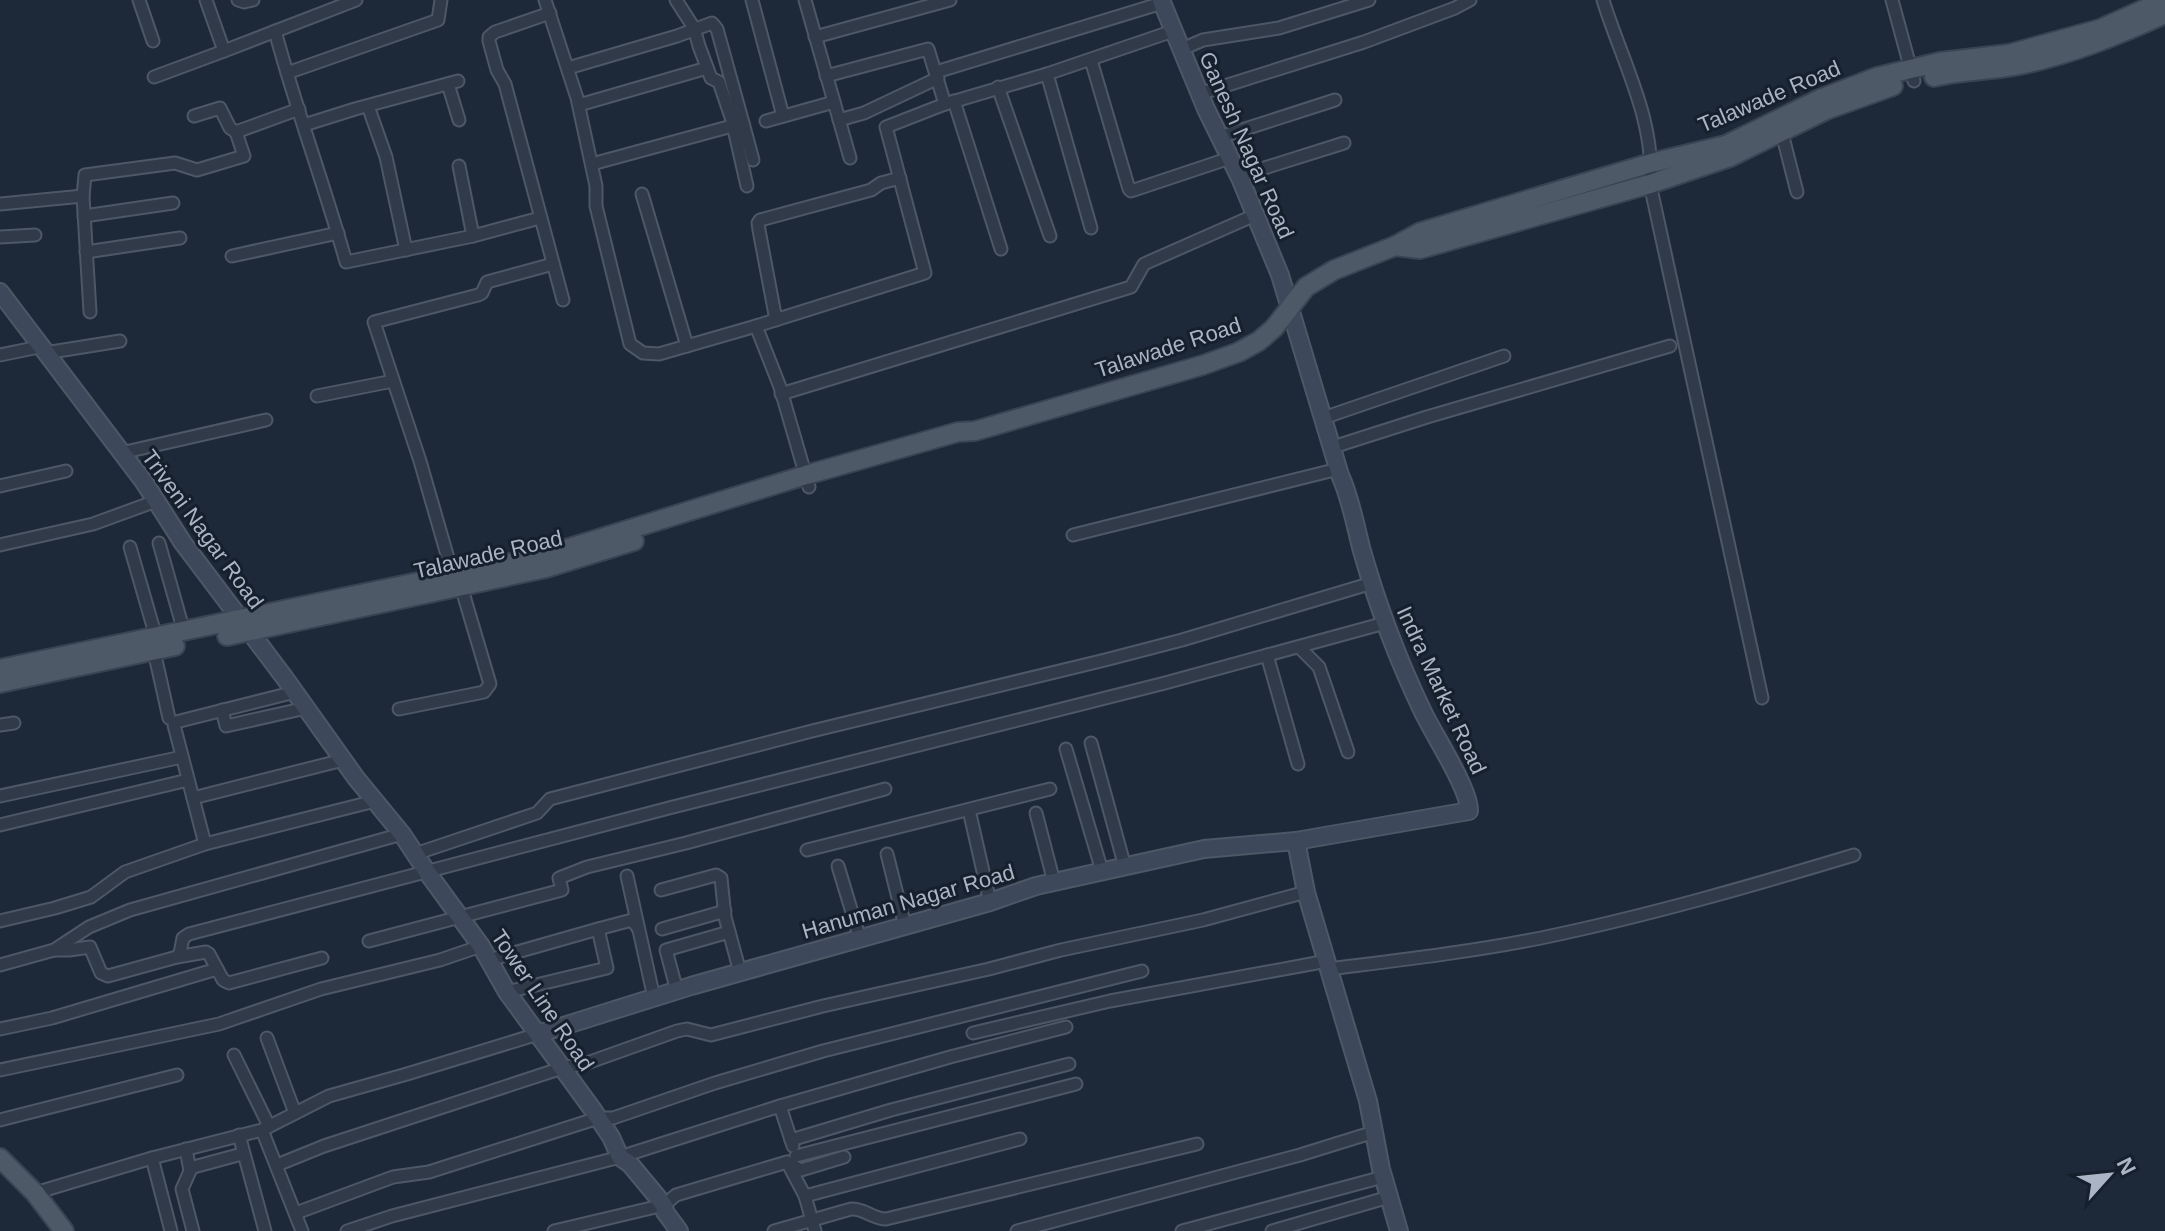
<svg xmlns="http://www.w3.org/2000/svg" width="2165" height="1231" font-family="Helvetica,sans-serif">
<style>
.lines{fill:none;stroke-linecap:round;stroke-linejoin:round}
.street-casing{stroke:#4e5766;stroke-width:15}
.secondary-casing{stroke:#4e5766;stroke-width:20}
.primary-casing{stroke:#3a4351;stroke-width:22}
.street{stroke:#313a48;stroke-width:11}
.secondary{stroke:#3e485b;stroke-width:16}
.primary{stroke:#4e5968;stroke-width:18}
.labels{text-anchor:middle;stroke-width:6;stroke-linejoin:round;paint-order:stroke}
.street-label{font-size:22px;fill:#aab4c5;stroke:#161f2c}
</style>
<rect width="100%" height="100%" fill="#1d2838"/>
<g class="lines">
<defs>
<g id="street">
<path d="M 139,0 L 153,41"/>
<path d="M 206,0 L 224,51 L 356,0"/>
<path d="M 238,0 L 244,2 L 253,0"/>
<path d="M 545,0 L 577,98 L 596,186 L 596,206 L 630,344 L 643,353 L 659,354 L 756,326 L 780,387 L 809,487"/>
<path d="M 676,0 L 694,28 L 699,46 L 711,78 L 719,82 L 732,120 L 747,186"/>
<path d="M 752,0 L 783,116"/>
<path d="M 805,0 L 850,158"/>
<path d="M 1603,0 C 1621,59 1656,121 1650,184 L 1762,698"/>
<path d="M 1892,0 L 1914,81"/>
<path d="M 550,13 L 495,32 L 489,37 L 489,41 L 497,70 L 505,84 L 563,300"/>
<path d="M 275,31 C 296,109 324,184 346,262 L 473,236 L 540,218"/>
<path d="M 815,37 L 950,0"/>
<path d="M 1182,49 L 1203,40 L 1279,28 L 1369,0"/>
<path d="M 1091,60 L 1129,189 L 1131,191 L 1230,158"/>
<path d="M 568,68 L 677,36 L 712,23 L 717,29 L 743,123 L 592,164"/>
<path d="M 936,72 L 1162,3"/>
<path d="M 287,73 L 438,20 L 441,0"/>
<path d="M 1047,74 L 1091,228"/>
<path d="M 826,76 L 928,49 L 945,104"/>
<path d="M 154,77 L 224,51"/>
<path d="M 448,84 L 459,120"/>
<path d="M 998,87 L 1050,236"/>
<path d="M 1199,94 L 1364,42 L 1455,8 L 1470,0"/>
<path d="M 954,101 L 1001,249"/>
<path d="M 579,105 L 707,68"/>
<path d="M 368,106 L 386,157 L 406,250"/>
<path d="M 194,116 L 220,108 L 230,128 L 236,132"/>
<path d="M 839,120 L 864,113 L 938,78"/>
<path d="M 766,121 L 834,102"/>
<path d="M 743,123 L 753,160"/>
<path d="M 304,125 L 355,109 L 458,81"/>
<path d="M 1782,133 L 1797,192"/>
<path d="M 1220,137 L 1335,100"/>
<path d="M 459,166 L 473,236"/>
<path d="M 1239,176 L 1344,143"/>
<path d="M 642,194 L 687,346"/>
<path d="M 83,196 L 85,175 L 175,163 L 197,170 L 244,156 L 236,132 L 299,109"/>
<path d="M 0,204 L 83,196 L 90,312"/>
<path d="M 84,216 L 173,203"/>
<path d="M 0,237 L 35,235"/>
<path d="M 86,252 L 180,238"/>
<path d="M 232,256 L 338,233"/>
<path d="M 776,320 L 759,230 L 758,223 L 760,220 L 871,190 L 881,183 L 900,178"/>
<path d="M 756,326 L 925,273 L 886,127 L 945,104 L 1047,74 L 1173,31"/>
<path d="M 45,353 L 120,341"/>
<path d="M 0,355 L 34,348 L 38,345"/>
<path d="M 781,394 L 1131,287 L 1144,264 L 1255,215"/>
<path d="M 317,396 L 393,381"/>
<path d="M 1323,418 L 1504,356"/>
<path d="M 1333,447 L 1427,417 L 1670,346"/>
<path d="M 121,453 L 266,420"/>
<path d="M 0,486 L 66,471"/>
<path d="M 1073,535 L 1338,469"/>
<path d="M 159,543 L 184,632"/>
<path d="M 0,545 L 93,524 L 156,501"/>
<path d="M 130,547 L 156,637"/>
<path d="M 454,579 L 420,461 L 374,322 L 478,295 L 482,293 L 487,282 L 553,264"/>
<path d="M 1299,647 L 1319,667 L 1348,752"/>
<path d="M 154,651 L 169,718"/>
<path d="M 1267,655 L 1298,764"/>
<path d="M 399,709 L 484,692 L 490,684 L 461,586"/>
<path d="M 222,710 L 226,726 L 306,708"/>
<path d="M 0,725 L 14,723"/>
<path d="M 1091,743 L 1125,867"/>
<path d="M 1066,749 L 1102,871"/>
<path d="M 0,796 L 182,757"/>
<path d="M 193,798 L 343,760"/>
<path d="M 969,810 L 990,902"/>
<path d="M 1036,813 L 1054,882"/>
<path d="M 0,825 L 188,780"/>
<path d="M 205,844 L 174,725 L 176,722 L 295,692"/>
<path d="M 807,850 L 1050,789"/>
<path d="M 415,854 L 537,813 L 550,799 L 812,731 L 1105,660 L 1182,640 L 1372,583"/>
<path d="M 887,854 L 905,926"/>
<path d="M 838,866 L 860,939"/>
<path d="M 627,876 L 654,998"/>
<path d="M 661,890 L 716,875 L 721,878 L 725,917 L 740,972"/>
<path d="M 0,921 L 55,908 L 91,897 L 125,872 L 205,844 L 375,801"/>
<path d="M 598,929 L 632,920 L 638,928"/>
<path d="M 662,929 L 725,911"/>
<path d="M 369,941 L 562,890 L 559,878 L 587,867 L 686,843 L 885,789"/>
<path d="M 54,950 L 69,950 L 90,947 L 101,973 L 108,976 L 177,957 L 180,953 L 183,938 L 189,934 L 669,808 L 1165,683 L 1385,623"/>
<path d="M 177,957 L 206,952 L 209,954 L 223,980 L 229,983 L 322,958"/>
<path d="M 489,960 L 598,929 L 607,968 L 507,992"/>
<path d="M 0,965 L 54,950 L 89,927 L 130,910 L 402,834"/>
<path d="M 1329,969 C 1400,960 1470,952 1541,938 C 1647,916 1751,886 1854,855"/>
<path d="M 677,991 L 666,950 L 729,932"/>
<path d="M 0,1029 L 52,1018 L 217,969"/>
<path d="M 973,1033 L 1110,1001 L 1327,961"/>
<path d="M 267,1038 L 295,1113"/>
<path d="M 234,1055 L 269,1126"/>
<path d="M 0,1070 L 219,1024 L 321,989 L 440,960 L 481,946"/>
<path d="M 780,1106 L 793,1146"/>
<path d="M 0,1120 L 177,1075"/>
<path d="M 262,1130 L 302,1231"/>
<path d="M 239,1135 L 265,1231"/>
<path d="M 791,1140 L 891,1110 L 1069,1064"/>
<path d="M 186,1149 L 190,1171 L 182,1189 L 193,1231"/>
<path d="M 796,1156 L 1076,1084"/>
<path d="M 152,1158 L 171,1231"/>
<path d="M 277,1165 L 324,1146 L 562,1068 L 587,1063 L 677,1031 L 687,1029 L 711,1035 L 823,1006 L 989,969 L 1061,950 L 1203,920 L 1306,892"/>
<path d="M 190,1168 L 238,1155"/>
<path d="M 35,1193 L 152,1158 L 262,1130 L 329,1096 L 407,1074 L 538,1034"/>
<path d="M 805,1196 L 1020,1139"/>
<path d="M 296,1213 L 393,1177 L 429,1172 L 598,1118 L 613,1118 L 715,1083 L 823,1051 L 1142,971"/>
<path d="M 347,1231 L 392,1216 L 620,1157 L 780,1106 L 950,1057 L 1066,1027"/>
<path d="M 554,1231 L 664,1205 L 676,1195 L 787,1162"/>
<path d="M 774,1231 L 851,1209 C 864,1208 873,1219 886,1219 L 1197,1144"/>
<path d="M 815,1231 L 805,1196 L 787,1162 L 801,1170 L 844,1157"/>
<path d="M 1017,1231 L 1300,1155 L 1374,1132"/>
<path d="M 1182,1231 L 1383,1177"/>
<path d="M 1272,1231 L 1389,1197"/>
</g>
<g id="secondary">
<path d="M 0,292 L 144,482 L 183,543 L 284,677 L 356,778 L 402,834 L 427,872 L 481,946 L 507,992 L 593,1110 L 611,1137 L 620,1157 L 630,1164 L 664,1205 L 665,1212 L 679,1231"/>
<path d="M 1296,841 L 1306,892 L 1368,1101 L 1381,1169 L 1399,1231"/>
<path d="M 538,1034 L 691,986 L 990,902 L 1036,886 L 1204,849 L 1296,841 L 1469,811 C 1470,790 1434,735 1423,712 C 1398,660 1378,607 1362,551 C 1355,525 1351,499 1340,475 L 1280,275 L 1240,178 L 1206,109 L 1161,0"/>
</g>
<g id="primary">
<path d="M 1934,77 C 1960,70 1987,71 2014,66 C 2067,56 2116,36 2165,14"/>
<path d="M 1395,246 L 1420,249 L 1650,184 L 1730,157 L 1826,110 L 1893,86"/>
<path d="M 227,636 L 546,568 L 634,541"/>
<path d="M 0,669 L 543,556 L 806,475 L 958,432 L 975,431 L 1203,365 L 1239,352 L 1259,341 L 1274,328 L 1306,287 L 1334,270 L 1395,246 L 1421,232 L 1651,163 L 1726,145 L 1820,99 L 1877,77 L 1940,62 L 2009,54 L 2100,29 L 2165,0"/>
<path d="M 0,683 L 175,646"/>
<path d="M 0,1158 L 35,1193 L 64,1231"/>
</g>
</defs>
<use href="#street" class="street-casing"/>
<use href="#secondary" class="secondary-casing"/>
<use href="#primary" class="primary-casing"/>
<use href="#street" class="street"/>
<use href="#secondary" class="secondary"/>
<use href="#primary" class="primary"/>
</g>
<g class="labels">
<g class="street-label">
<text transform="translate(1769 96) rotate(-23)" y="8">Talawade Road</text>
<text transform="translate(1247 145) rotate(66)" y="8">Ganesh Nagar Road</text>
<text transform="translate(1168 347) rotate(-18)" y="8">Talawade Road</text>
<text transform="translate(203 529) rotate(54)" y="8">Triveni Nagar Road</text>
<text transform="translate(488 554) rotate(-13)" y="8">Talawade Road</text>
<text transform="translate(1442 690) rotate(65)" y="8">Indra Market Road</text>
<text transform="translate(908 901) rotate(-16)" y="8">Hanuman Nagar Road</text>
<text transform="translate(543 1000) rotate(56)" y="8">Tower Line Road</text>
</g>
</g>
<g transform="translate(2109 1175) rotate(63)" stroke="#161f2c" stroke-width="6" paint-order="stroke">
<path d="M0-6L14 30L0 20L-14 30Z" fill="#aab4c5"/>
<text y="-12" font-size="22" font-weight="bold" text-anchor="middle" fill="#aab4c5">N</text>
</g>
</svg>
